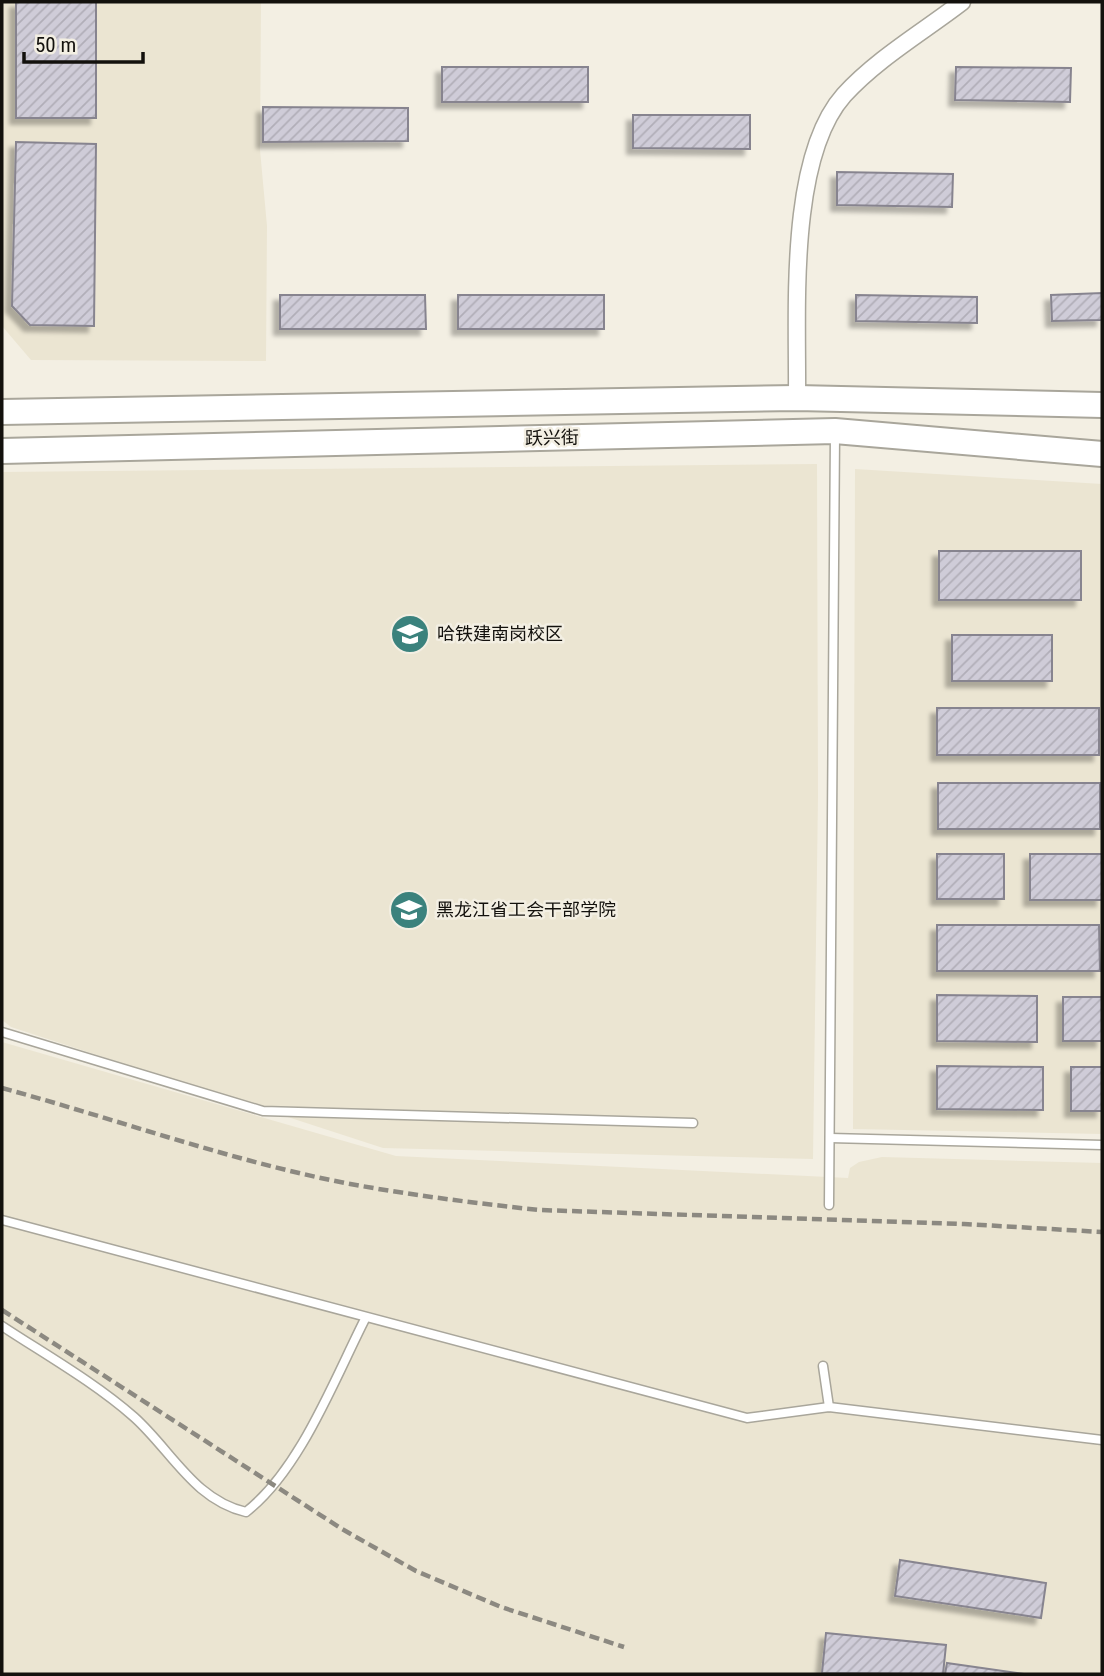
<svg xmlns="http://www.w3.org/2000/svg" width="1104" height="1676" font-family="'Roboto Condensed','Noto Sans SC',sans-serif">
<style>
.built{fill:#ebe5d2}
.building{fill:url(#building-hatch);stroke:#87848f;stroke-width:2;filter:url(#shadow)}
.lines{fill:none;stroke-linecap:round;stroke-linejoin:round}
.lane-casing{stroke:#a9a69b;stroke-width:11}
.street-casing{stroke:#a9a69b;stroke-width:19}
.primary-casing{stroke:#a9a69b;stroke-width:28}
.lane{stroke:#fff;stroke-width:8}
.street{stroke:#fff;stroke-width:16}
.primary{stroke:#fff;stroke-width:24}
.rail{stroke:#8c8981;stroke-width:4.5;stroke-dasharray:10 5;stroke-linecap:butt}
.labels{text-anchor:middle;stroke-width:5;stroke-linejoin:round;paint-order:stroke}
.street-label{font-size:18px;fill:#13110d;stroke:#f3efe3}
.poi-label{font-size:18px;fill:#13110d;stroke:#f3efe3;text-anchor:start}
</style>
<defs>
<pattern id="building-hatch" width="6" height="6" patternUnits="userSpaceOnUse" patternTransform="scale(1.75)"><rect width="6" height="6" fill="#cfccd8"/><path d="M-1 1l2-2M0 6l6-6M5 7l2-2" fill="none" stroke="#b1aeb8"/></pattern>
<filter id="shadow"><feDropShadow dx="-6" dy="6" stdDeviation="2" flood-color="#0004"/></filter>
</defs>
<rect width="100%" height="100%" fill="#f3efe3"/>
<g class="built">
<path d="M 2,2 L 261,2 L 260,150 L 267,226 L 266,361 L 31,360 L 2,326 Z"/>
<path d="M 817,464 L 818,796 L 813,1159 L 383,1148 L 11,1027 L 2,1020 L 2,472 Z"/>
<path d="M 855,469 L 1102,484 L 1102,1134 L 853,1129 Z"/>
<path d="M 2,1042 L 396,1156 L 848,1178 L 850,1168 L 859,1162 L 882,1157 L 1102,1163 L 1102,1674 L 2,1674 Z"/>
</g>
<g class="building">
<rect x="16" y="2" width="80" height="116"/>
<rect x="442" y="67" width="146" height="35"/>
<path d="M 956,67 L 1071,68 L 1070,102 L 955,100 Z"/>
<path d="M 263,107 L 408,108 L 408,141 L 263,142 Z"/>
<path d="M 633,115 L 750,115 L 750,149 L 633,148 Z"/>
<path d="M 16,142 L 96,144 L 94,326 L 30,325 L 12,306 Z"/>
<path d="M 837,172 L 953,174 L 952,207 L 837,205 Z"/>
<path d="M 1102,293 L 1102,320 L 1052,321 L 1051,295 Z"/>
<path d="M 280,295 L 425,295 L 426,329 L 280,329 Z"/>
<rect x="458" y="295" width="146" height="34"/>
<path d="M 856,295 L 977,297 L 977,323 L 856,321 Z"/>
<rect x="939" y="551" width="142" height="49"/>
<rect x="952" y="635" width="100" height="46"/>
<rect x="937" y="708" width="162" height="47"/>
<rect x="938" y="783" width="162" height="46"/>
<rect x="937" y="854" width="67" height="45"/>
<rect x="1030" y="854" width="72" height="46"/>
<path d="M 937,925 L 1099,925 L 1100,971 L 937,971 Z"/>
<path d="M 937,995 L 1037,996 L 1037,1042 L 937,1041 Z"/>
<rect x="1063" y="997" width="39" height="44"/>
<path d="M 937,1066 L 1043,1067 L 1043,1110 L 937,1109 Z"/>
<rect x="1071" y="1067" width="31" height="44"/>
<path d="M 900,1560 L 1046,1583 L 1041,1618 L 895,1596 Z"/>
<path d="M 826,1633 L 946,1645 L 943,1674 L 822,1673 Z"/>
<path d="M 947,1663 L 1024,1674 L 945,1674 Z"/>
</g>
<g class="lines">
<defs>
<g id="lane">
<path d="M 2,1032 L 263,1111 L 693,1123"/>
<path d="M 830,1138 L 1102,1145"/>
<path d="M 829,1205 L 835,434"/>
<path d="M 2,1220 L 747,1418 L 829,1407 L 1102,1440"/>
<path d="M 2,1326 C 46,1355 94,1382 134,1417 C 171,1450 194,1500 246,1512 C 300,1470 334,1380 365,1319"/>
<path d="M 823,1366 L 829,1407"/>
</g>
<path id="street" d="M 797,398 C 798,315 787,159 844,95 C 878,58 923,32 962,2"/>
<g id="primary">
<path d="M 2,412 L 797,398 L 1102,405"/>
<path d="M 2,451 L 835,431 L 1102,454"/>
</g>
</defs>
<use href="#lane" class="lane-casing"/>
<use href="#street" class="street-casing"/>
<use href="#primary" class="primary-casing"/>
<use href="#lane" class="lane"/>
<use href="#street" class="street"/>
<use href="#primary" class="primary"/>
<g class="rail">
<path d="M 2,1088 C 116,1119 228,1160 345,1183 C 409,1195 474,1203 539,1210 L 964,1224 L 1102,1232"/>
<path d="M 2,1310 L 342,1529 L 416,1571 L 501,1607 L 624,1647"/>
</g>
</g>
<defs>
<symbol id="school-disc" viewBox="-11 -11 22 22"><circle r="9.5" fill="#3b827d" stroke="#f3efe3"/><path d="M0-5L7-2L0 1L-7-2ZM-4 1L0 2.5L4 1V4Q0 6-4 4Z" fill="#fff"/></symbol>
<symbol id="university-disc" viewBox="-11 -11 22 22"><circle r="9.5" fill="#3b827d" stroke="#f3efe3"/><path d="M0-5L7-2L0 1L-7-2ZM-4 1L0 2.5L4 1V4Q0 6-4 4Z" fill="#fff"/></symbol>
</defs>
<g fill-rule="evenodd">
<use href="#school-disc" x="388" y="612" width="44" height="44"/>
<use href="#university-disc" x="387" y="888" width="44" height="44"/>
</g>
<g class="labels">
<g class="street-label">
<text transform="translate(552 438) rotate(-1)" y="6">跃兴街</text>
</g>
<g class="poi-label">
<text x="437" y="640">哈铁建南岗校区</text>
<text x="436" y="916">黑龙江省工会干部学院</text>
</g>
</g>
<rect width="1104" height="1676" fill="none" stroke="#13110d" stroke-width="7"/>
<path d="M24 52v10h119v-10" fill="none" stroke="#13110d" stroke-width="3.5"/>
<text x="35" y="52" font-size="21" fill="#13110d" stroke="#f3efe3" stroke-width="5" paint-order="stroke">50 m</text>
</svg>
